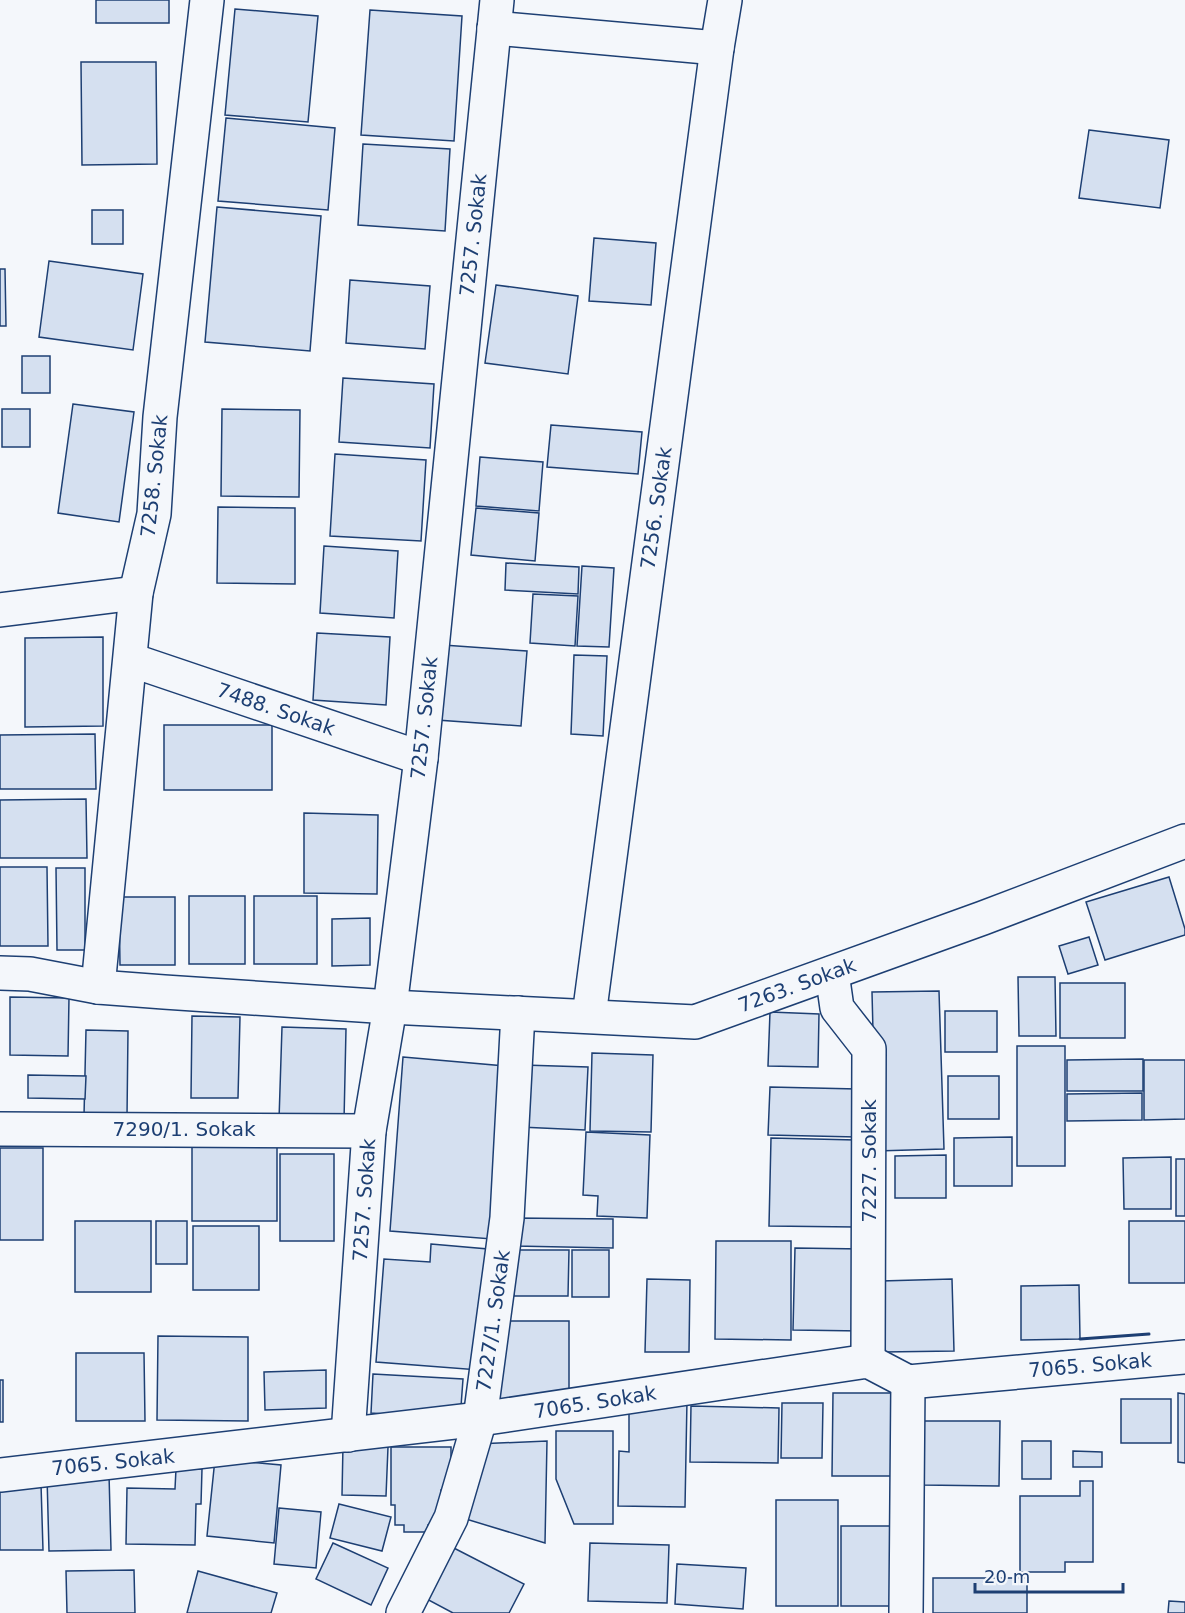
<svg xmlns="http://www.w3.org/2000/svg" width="1185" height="1613" font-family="'DejaVu Sans',sans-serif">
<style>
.building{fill:#d5e0f0;stroke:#1d3f73;stroke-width:1.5}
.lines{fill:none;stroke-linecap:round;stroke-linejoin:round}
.minor-casing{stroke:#1d3f73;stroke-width:36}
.minor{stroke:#f4f7fb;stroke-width:33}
.wall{stroke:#1d3f73;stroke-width:3}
.labels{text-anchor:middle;stroke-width:4.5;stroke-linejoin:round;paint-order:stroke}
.street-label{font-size:20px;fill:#1d3f73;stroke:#f4f7fb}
</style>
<rect width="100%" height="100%" fill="#f4f7fb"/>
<g class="building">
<rect x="96" y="0" width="73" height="23"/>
<path d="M 235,9 L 318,16 L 308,122 L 225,115 Z"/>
<path d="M 370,10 L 462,16 L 454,141 L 361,135 Z"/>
<path d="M 81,62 L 156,62 L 157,164 L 82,165 Z"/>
<path d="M 226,118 L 335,128 L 328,210 L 218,201 Z"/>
<path d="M 1089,130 L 1169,140 L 1160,208 L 1079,198 Z"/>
<path d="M 363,144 L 450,149 L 445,231 L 358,225 Z"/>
<path d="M 217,207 L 321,216 L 310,351 L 205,342 Z"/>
<rect x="92" y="210" width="31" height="34"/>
<path d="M 594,238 L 656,243 L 651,305 L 589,301 Z"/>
<path d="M 49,261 L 143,274 L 133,350 L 39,337 Z"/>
<path d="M 0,269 L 5,269 L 6,326 L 0,326 Z"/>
<path d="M 350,280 L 430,286 L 425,349 L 346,343 Z"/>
<path d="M 496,285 L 578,296 L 568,374 L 485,363 Z"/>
<rect x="22" y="356" width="28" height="37"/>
<path d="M 343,378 L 434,384 L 430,448 L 339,442 Z"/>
<path d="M 73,404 L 134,412 L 119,522 L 58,513 Z"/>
<rect x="2" y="409" width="28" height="38"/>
<path d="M 222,409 L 300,410 L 299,497 L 221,496 Z"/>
<path d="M 551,425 L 642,432 L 638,474 L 547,467 Z"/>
<path d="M 335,454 L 426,460 L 421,541 L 330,536 Z"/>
<path d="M 480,457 L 543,462 L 539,511 L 476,506 Z"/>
<path d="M 218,507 L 295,508 L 295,584 L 217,583 Z"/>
<path d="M 476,508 L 539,513 L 535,561 L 471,555 Z"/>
<path d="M 324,546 L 398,551 L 394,618 L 320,613 Z"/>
<path d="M 506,563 L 579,567 L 578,594 L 505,590 Z"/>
<path d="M 582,566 L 614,568 L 609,647 L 577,646 Z"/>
<path d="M 533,594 L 578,596 L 575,646 L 530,643 Z"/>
<path d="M 317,633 L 390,637 L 386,705 L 313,700 Z"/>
<path d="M 103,637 L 103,726 L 25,727 L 25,638 Z"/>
<path d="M 443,645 L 527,651 L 521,726 L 437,720 Z"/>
<path d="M 574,655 L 607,656 L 603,736 L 571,734 Z"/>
<rect x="164" y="725" width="108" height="65"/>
<path d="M 95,734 L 96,789 L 0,789 L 0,735 Z"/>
<path d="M 86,799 L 87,858 L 0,858 L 0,800 Z"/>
<path d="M 304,813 L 378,815 L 377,894 L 304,893 Z"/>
<path d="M 0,867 L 47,867 L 48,946 L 0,946 Z"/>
<path d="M 56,868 L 85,868 L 85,950 L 57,950 Z"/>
<path d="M 1169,877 L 1185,929 L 1185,935 L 1105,960 L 1086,902 Z"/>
<rect x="189" y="896" width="56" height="68"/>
<rect x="254" y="896" width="63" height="68"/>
<path d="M 119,897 L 175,897 L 175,965 L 120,965 Z"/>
<path d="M 370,918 L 370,965 L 332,966 L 332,919 Z"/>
<path d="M 1089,937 L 1098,965 L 1068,974 L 1059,946 Z"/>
<path d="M 1018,977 L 1055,977 L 1056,1036 L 1019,1036 Z"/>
<rect x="1060" y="983" width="65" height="55"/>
<path d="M 939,991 L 944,1149 L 876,1151 L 872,992 Z"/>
<path d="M 10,997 L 69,998 L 68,1056 L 10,1055 Z"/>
<rect x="945" y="1011" width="52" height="41"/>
<path d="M 770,1012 L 819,1014 L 818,1067 L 768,1066 Z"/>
<path d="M 192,1016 L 240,1017 L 238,1098 L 191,1098 Z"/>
<path d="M 282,1027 L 346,1029 L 344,1121 L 279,1120 Z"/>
<path d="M 86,1030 L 128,1031 L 127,1117 L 84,1116 Z"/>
<rect x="1017" y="1046" width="48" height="120"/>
<path d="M 592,1053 L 653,1055 L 651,1132 L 590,1131 Z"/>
<path d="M 403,1057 L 505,1066 L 492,1239 L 390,1231 Z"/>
<path d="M 1143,1059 L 1143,1091 L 1067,1091 L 1067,1060 Z"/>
<path d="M 1144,1060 L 1185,1060 L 1185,1119 L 1144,1120 Z"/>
<path d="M 523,1065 L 588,1067 L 585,1130 L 520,1127 Z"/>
<path d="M 28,1075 L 86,1076 L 85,1099 L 28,1098 Z"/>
<rect x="948" y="1076" width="51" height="43"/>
<path d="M 770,1087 L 857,1089 L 857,1137 L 768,1135 Z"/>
<path d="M 1142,1093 L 1142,1120 L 1067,1121 L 1067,1094 Z"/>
<path d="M 586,1132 L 650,1135 L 647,1218 L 597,1216 L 598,1196 L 583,1195 Z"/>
<rect x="192" y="1135" width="85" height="86"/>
<path d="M 1012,1137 L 1012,1186 L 954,1186 L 954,1138 Z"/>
<path d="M 771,1138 L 856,1140 L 855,1227 L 769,1226 Z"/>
<rect x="0" y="1148" width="43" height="92"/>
<rect x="280" y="1154" width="54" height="87"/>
<path d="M 946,1155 L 946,1198 L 895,1198 L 895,1156 Z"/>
<path d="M 1171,1157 L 1171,1209 L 1124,1209 L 1123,1158 Z"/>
<rect x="1176" y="1159" width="9" height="57"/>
<path d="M 515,1218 L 613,1219 L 613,1248 L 515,1246 Z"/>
<rect x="75" y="1221" width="76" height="71"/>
<rect x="156" y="1221" width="31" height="43"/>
<rect x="1129" y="1221" width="56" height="62"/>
<rect x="193" y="1226" width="66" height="64"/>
<path d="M 716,1241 L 791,1241 L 791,1340 L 715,1339 Z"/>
<path d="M 431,1244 L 488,1249 L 479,1370 L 376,1362 L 384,1259 L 430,1262 Z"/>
<path d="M 795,1248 L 863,1249 L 862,1331 L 793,1330 Z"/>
<path d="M 515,1250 L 569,1250 L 568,1296 L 514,1296 Z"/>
<rect x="572" y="1250" width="37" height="47"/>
<path d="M 647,1279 L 690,1280 L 689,1352 L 645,1352 Z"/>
<path d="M 952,1279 L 954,1351 L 883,1352 L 881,1281 Z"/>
<path d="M 1079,1285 L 1080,1339 L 1021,1340 L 1021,1286 Z"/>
<rect x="498" y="1321" width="71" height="78"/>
<path d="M 158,1336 L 248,1337 L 248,1421 L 157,1420 Z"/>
<path d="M 76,1353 L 144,1353 L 145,1421 L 76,1421 Z"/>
<path d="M 326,1370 L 326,1408 L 265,1410 L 264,1372 Z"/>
<path d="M 373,1374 L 463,1379 L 460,1420 L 371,1413 Z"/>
<rect x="0" y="1380" width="3" height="42"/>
<path d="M 833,1393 L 895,1393 L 895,1476 L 832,1476 Z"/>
<path d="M 1178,1393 L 1185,1394 L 1185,1463 L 1178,1462 Z"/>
<path d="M 629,1398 L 687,1400 L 685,1507 L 618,1506 L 619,1451 L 629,1452 Z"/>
<rect x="1121" y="1399" width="50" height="44"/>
<path d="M 782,1403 L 823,1403 L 822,1458 L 781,1458 Z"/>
<path d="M 691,1406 L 779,1408 L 778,1463 L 690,1462 Z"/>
<path d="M 922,1421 L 1000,1421 L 999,1486 L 922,1485 Z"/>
<path d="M 556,1431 L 613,1431 L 613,1524 L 574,1524 L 556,1479 Z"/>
<path d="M 547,1441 L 545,1543 L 456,1516 L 476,1444 Z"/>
<rect x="1022" y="1441" width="29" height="38"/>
<path d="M 343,1445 L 388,1447 L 386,1496 L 342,1495 Z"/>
<path d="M 391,1447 L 451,1447 L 451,1490 L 441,1490 L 441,1515 L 434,1525 L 428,1525 L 428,1532 L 404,1532 L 404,1525 L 395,1525 L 395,1505 L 391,1505 Z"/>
<path d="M 1073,1451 L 1102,1452 L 1102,1467 L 1073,1467 Z"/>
<path d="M 215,1459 L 281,1465 L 274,1543 L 207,1536 Z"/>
<path d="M 176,1469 L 202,1469 L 201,1504 L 196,1504 L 195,1545 L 126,1544 L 127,1488 L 175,1489 Z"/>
<path d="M 109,1474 L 111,1550 L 49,1551 L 47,1476 Z"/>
<path d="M 1080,1481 L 1093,1481 L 1093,1562 L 1065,1562 L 1065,1572 L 1020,1572 L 1020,1496 L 1080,1496 Z"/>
<path d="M 41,1484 L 43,1550 L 0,1550 L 0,1485 Z"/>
<rect x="776" y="1500" width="62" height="106"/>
<path d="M 339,1504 L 391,1517 L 382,1551 L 330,1538 Z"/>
<path d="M 279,1508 L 321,1512 L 316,1568 L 274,1564 Z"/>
<rect x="841" y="1526" width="49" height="80"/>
<path d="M 333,1543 L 388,1568 L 371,1605 L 316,1579 Z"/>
<path d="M 590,1543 L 669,1545 L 667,1603 L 588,1601 Z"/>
<path d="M 448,1545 L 524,1584 L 509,1613 L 453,1613 L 421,1596 Z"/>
<path d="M 677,1564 L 746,1568 L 743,1609 L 675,1604 Z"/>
<path d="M 134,1570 L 135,1613 L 67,1613 L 66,1571 Z"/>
<path d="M 198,1571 L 277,1593 L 271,1613 L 187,1613 Z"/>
<rect x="933" y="1578" width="94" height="35"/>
<path d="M 1169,1601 L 1185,1602 L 1185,1613 L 1168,1613 Z"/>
</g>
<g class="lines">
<defs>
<g id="minor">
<path d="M 494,28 L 717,48"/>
<path d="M 0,610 L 136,593"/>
<path d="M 131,660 L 421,758"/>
<path d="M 0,973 L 30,974 L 98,987 L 164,992 L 390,1007 L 695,1022 L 983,918 L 1185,841"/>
<path d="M 832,973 L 837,1008 L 869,1049 L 868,1361"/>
<path d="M 98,987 L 136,593 L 154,514 L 160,417 L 207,0"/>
<path d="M 589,1016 L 717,48 L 725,0"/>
<path d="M 0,1129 L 369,1131"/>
<path d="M 348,1435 L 369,1131 L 390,1007 L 421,758 L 497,0"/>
<path d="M 0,1475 L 480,1419 L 868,1361 L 908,1382 L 1185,1357"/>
<path d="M 403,1613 L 451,1518 L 480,1419 L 507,1218 L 518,1013"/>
<path d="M 906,1613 L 908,1382"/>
</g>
</defs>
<use href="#minor" class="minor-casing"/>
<use href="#minor" class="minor"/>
<path class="wall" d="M 1080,1339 L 1149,1334"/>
</g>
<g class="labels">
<g class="street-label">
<text transform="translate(473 235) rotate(-84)" y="7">7257. Sokak</text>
<text transform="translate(154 476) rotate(-84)" y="7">7258. Sokak</text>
<text transform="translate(656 508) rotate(-82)" y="7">7256. Sokak</text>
<text transform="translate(276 709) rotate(19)" y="7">7488. Sokak</text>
<text transform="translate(424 718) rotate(-84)" y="7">7257. Sokak</text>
<text transform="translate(797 985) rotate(-20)" y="7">7263. Sokak</text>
<text x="184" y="1136">7290/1. Sokak</text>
<text transform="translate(869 1161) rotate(-90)" y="7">7227. Sokak</text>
<text transform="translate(364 1200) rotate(-86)" y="7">7257. Sokak</text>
<text transform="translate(493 1321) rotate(-82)" y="7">7227/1. Sokak</text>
<text transform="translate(1090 1365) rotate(-5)" y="7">7065. Sokak</text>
<text transform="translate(595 1402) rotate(-9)" y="7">7065. Sokak</text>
<text transform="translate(113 1462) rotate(-6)" y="7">7065. Sokak</text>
</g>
</g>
<path d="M975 1583v9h148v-9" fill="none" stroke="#1d3f73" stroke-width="3"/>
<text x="984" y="1583" font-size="18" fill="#1d3f73" stroke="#f4f7fb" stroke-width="4.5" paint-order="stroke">20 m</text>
</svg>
